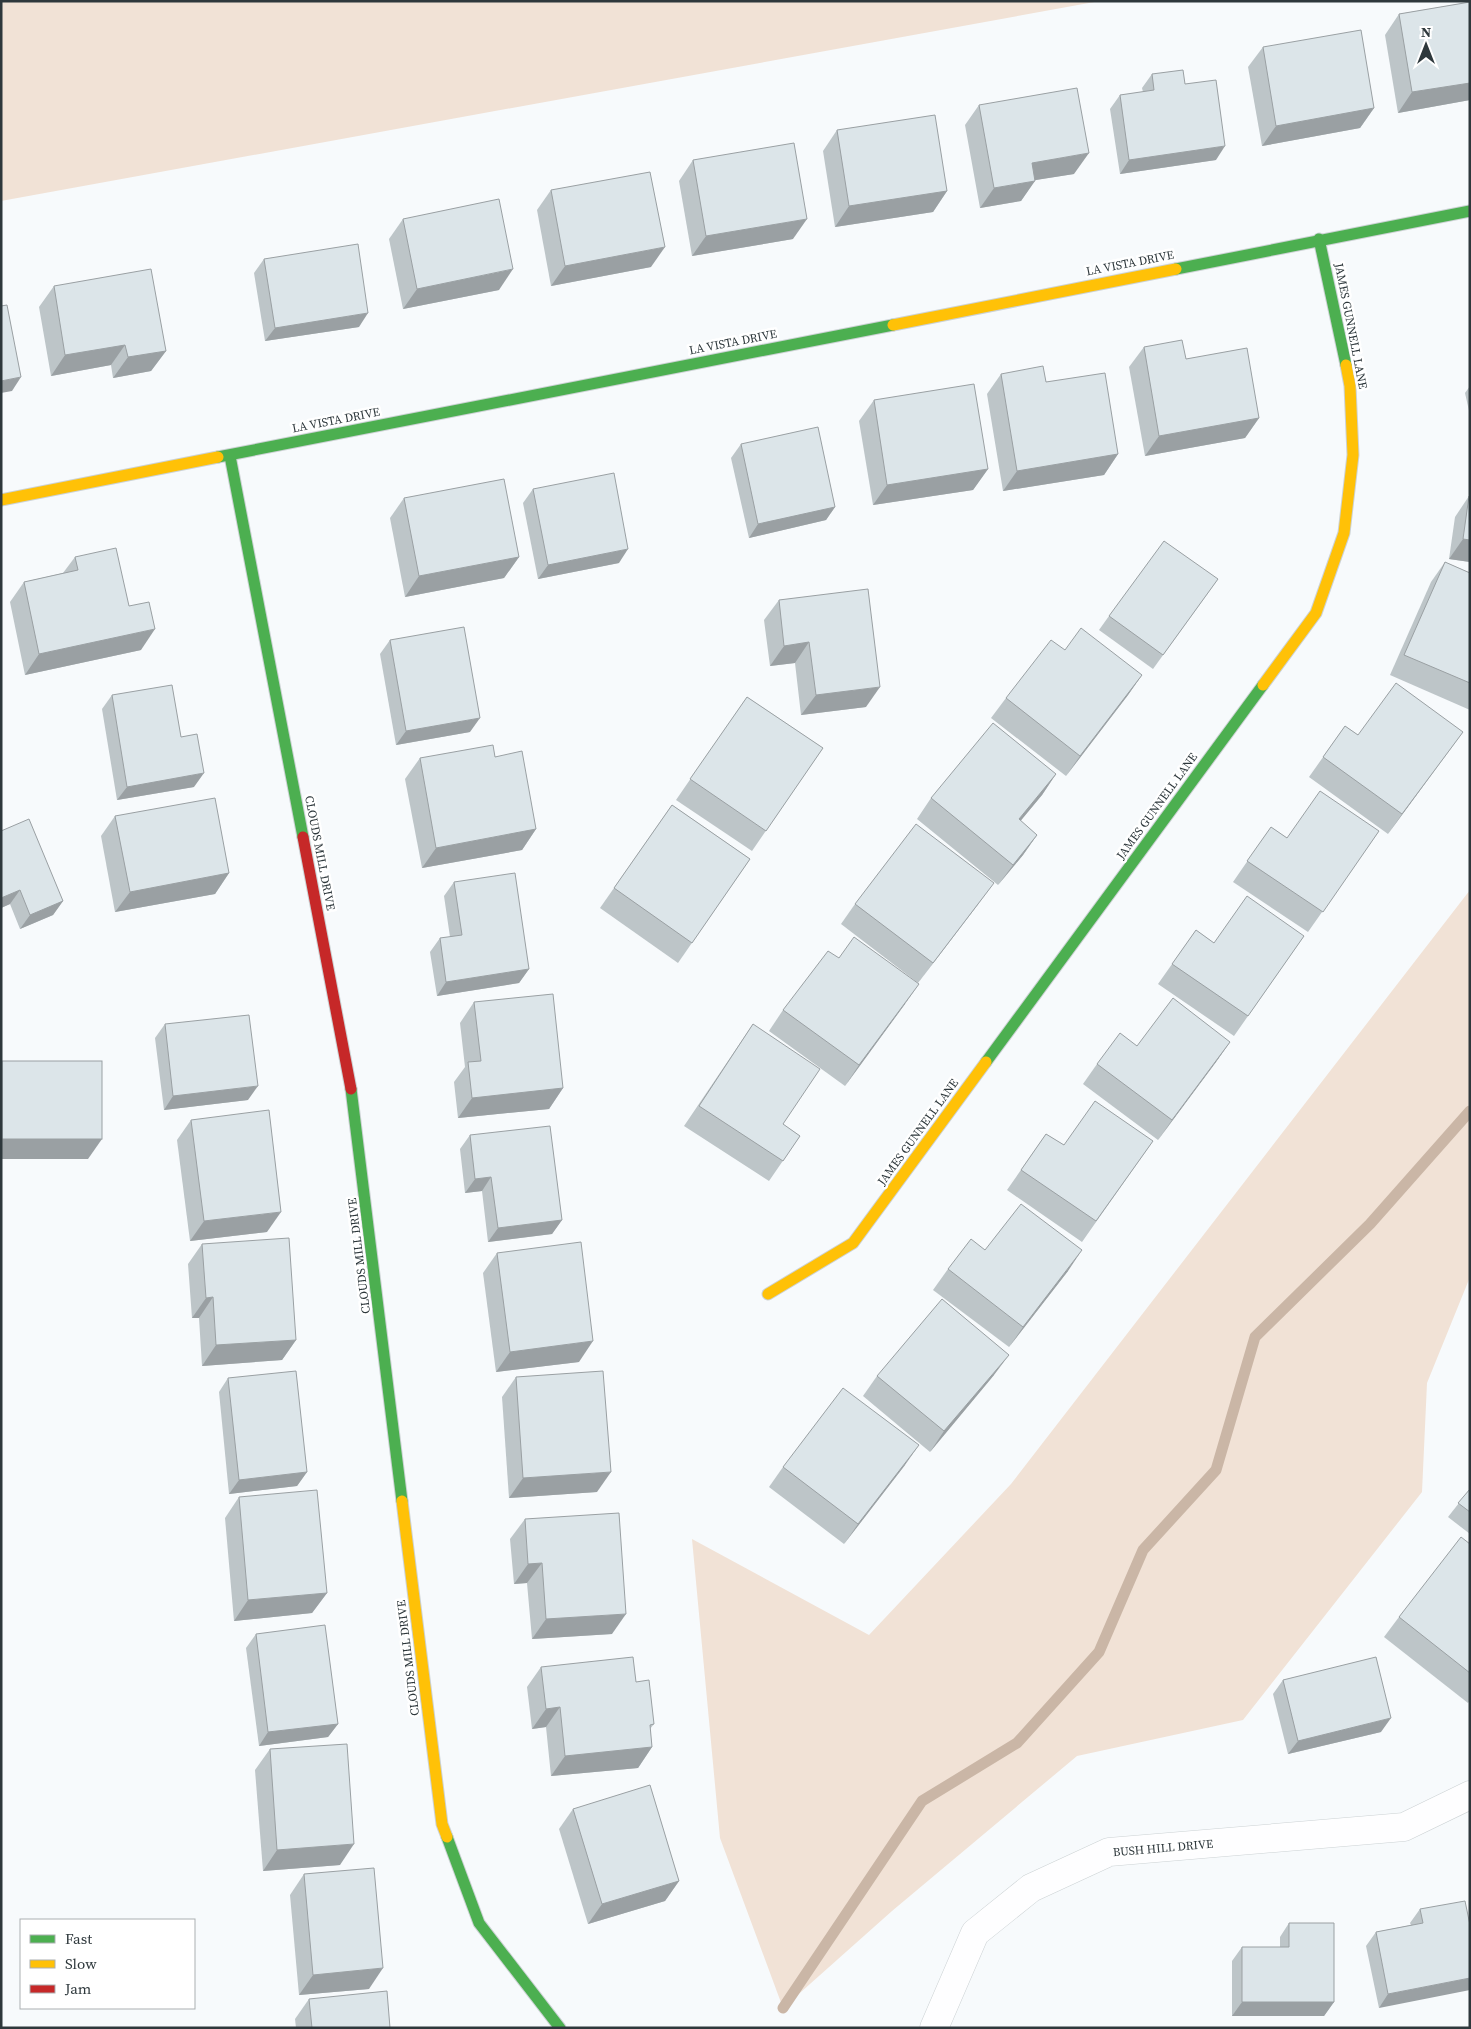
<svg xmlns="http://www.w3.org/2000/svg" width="1471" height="2029" font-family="'Source Serif 4',serif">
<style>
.green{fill:#f1e2d6}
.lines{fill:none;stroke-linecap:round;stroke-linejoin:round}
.stream{stroke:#cab6a6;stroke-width:11}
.street-casing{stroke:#ccd2d4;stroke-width:29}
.fast-casing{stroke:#ccd2d4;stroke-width:13}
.slow-casing{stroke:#ccd2d4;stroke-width:13}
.jam-casing{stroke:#ccd2d4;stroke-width:13}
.street{stroke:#fefeff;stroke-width:28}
.fast{stroke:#4caf50;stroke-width:11}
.slow{stroke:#ffc107;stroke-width:11}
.jam{stroke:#c62828;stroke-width:11}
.wall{fill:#bdc5c8}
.shaded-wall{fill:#9aa0a3}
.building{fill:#dce5e9;stroke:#9aa0a3}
.labels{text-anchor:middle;stroke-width:5;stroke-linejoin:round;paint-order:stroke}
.street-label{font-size:12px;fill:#2e383c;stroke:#fff}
</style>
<rect width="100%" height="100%" fill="#f7fafc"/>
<g class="green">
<path d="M 1,1 L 1100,1 L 1,201 Z"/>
<path d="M 1470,890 L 1470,1277 L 1427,1383 L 1422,1492 L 1243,1720 L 1077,1756 L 892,1911 L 783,2008 L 720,1838 L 692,1539 L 869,1635 L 1011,1484 Z"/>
</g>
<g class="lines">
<path class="stream" d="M 783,2008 L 922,1801 L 1017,1743 L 1099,1652 L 1143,1550 L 1216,1470 L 1255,1337 L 1370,1224 L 1470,1111"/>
<defs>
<path id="street" d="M 934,2028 L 975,1933 L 1031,1888 L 1109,1852 L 1404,1827 L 1470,1795"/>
<g id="fast">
<path d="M 1319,239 L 1346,365"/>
<path d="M 1176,269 L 1470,211"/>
<path d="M 230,456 L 303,837"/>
<path d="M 218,457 L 893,325"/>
<path d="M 986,1062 L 1263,685"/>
<path d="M 351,1089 L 402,1501"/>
<path d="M 447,1837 L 479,1923 L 560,2028"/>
</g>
<g id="slow">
<path d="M 893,325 L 1176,269"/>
<path d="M 1,500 L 218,457"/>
<path d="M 1263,685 L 1316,613 L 1344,533 L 1353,455 L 1350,386 L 1346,365"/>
<path d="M 768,1294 L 853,1243 L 986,1062"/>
<path d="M 402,1501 L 442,1824 L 447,1837"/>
</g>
<path id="jam" d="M 303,837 L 351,1089"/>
</defs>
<use href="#street" class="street-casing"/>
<use href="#fast" class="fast-casing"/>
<use href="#slow" class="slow-casing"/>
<use href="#jam" class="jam-casing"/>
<use href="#street" class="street"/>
<use href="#fast" class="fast"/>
<use href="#slow" class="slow"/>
<use href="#jam" class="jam"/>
</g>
<g class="wall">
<path d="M 1470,2 L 1470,100 L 1398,113 L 1385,35 L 1399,14 Z"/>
<path d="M 1263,47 L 1374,108 L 1360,128 L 1262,146 L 1248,67 Z"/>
<path d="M 1152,74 L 1185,84 L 1216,160 L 1120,174 L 1110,109 L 1120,95 L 1143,92 L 1142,88 Z"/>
<path d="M 979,105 L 1074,174 L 1035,180 L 1021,201 L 980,208 L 965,125 Z"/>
<path d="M 837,130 L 947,191 L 933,212 L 835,227 L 823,151 Z"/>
<path d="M 693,160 L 793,239 L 692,256 L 679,181 Z"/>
<path d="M 551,190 L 651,267 L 551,286 L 537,210 Z"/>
<path d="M 403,219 L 499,290 L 403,309 L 389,239 Z"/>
<path d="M 264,259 L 359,327 L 265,341 L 254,273 Z"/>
<path d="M 54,286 L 166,351 L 151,371 L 113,378 L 111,365 L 51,376 L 39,307 Z"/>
<path d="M 1144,347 L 1259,418 L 1245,438 L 1145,456 L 1129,367 Z"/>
<path d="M 1001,374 L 1046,382 L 1118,454 L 1104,475 L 1003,491 L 987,394 Z"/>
<path d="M 1470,386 L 1470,415 L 1465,393 Z"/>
<path d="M 874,400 L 988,469 L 973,490 L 873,505 L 859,421 Z"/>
<path d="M 741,444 L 835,507 L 826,520 L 749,538 L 731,458 Z"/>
<path d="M 533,489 L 619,563 L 538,579 L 523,503 Z"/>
<path d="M 1469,496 L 1470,562 L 1449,559 L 1455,517 Z"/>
<path d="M 404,498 L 519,557 L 504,578 L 405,597 L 390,518 Z"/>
<path d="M 75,557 L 141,650 L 25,675 L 10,602 L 24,582 L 63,573 Z"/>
<path d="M 1445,562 L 1470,573 L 1470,710 L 1390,675 L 1431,582 Z"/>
<path d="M 1218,579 L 1153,669 L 1099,630 L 1109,616 Z"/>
<path d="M 779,600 L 866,707 L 801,715 L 795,663 L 770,666 L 764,620 Z"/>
<path d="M 390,640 L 470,732 L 396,745 L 380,654 Z"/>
<path d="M 1065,650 L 1142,675 L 1128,695 L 1066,776 L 991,718 L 1006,698 Z"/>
<path d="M 112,695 L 181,737 L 194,787 L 117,800 L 102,709 Z"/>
<path d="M 747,697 L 823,748 L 752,851 L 676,800 Z"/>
<path d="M 1345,726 L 1358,735 L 1463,732 L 1388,834 L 1309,777 Z"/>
<path d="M 495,757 L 536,829 L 522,850 L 422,868 L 405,779 L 420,758 Z"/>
<path d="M 1056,774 L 1042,795 L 1020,821 L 1037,835 L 1023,855 L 998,885 L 917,819 L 931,798 Z"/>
<path d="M 672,805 L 750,859 L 678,963 L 600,908 Z"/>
<path d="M 115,816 L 229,873 L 215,894 L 115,912 L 101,836 Z"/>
<path d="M 1271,827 L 1287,838 L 1379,831 L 1308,932 L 1233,882 Z"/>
<path d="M 1,831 L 63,901 L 53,915 L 20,929 L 10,904 L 1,908 Z"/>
<path d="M 454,882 L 529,969 L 519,983 L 437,996 L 430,952 L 440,938 L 450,937 L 444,896 Z"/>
<path d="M 979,903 L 918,983 L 841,924 L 855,904 Z"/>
<path d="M 1196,930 L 1214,943 L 1304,936 L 1234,1036 L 1158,984 Z"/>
<path d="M 474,1002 L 563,1088 L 549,1109 L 458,1118 L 454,1082 L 465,1067 L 460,1023 Z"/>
<path d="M 905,1004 L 845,1086 L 769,1031 L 783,1010 Z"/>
<path d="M 165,1024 L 248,1100 L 164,1110 L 155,1038 Z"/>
<path d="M 753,1024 L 783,1124 L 800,1136 L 769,1181 L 684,1126 Z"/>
<path d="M 1230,1042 L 1216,1062 L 1158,1140 L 1083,1084 L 1097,1064 L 1137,1046 Z"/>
<path d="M 2,1061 L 88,1159 L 1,1159 Z"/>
<path d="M 191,1120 L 267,1232 L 190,1241 L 177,1140 Z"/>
<path d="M 1046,1134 L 1064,1145 L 1153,1141 L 1082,1242 L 1007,1190 Z"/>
<path d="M 470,1135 L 562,1220 L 552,1234 L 488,1242 L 482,1191 L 465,1193 L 460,1149 Z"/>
<path d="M 202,1244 L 296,1340 L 282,1360 L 202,1366 L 199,1318 L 192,1318 L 188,1264 Z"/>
<path d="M 497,1253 L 579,1362 L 496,1372 L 483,1273 Z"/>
<path d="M 948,1269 L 1068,1271 L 1009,1347 L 933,1290 Z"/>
<path d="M 994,1375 L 930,1452 L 863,1396 L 877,1376 Z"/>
<path d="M 516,1377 L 597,1492 L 509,1498 L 502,1397 Z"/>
<path d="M 228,1378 L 307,1472 L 297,1486 L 229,1494 L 219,1392 Z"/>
<path d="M 905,1465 L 844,1544 L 769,1487 L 783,1467 Z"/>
<path d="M 1470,1489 L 1470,1534 L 1448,1517 Z"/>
<path d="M 239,1497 L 327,1593 L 312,1613 L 234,1621 L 225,1518 Z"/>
<path d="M 525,1519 L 612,1634 L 532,1639 L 527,1583 L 514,1584 L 510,1539 Z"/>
<path d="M 1470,1544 L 1470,1700 L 1468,1703 L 1384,1637 L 1399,1617 Z"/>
<path d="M 256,1634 L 338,1724 L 328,1737 L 259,1746 L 246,1648 Z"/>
<path d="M 541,1667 L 636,1682 L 654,1724 L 650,1729 L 652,1747 L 638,1768 L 551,1776 L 546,1727 L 532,1729 L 527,1687 Z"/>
<path d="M 1283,1680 L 1381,1732 L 1288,1754 L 1273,1694 Z"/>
<path d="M 270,1749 L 340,1865 L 263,1871 L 255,1770 Z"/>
<path d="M 573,1809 L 679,1881 L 665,1901 L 588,1924 L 559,1829 Z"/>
<path d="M 304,1874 L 369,1989 L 299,1995 L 290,1895 Z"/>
<path d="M 1420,1909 L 1470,1925 L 1379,2008 L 1366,1946 L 1376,1932 L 1411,1925 L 1410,1923 Z"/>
<path d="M 1289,1923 L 1334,2002 L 1324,2016 L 1232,2016 L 1232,1961 L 1242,1947 L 1280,1947 L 1280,1937 Z"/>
<path d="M 309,1999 L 390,2028 L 296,2028 L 295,2019 Z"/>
</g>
<g class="shaded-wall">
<path d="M 1470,83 L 1470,100 L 1398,113 L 1412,92 Z"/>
<path d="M 1374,108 L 1360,128 L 1262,146 L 1276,126 Z"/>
<path d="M 1225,146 L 1216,160 L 1120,174 L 1129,160 Z"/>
<path d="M 1089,153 L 1074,174 L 1017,183 L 1032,163 Z"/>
<path d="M 1035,181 L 1021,201 L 980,208 L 994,188 Z"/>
<path d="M 947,191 L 933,212 L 835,227 L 849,206 Z"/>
<path d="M 807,219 L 793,239 L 692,256 L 706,236 Z"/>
<path d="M 665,247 L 651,267 L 551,286 L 565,266 Z"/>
<path d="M 513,269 L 499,290 L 403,309 L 417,289 Z"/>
<path d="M 368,313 L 359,327 L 265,341 L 275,328 Z"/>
<path d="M 125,345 L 111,365 L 51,376 L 65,355 Z"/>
<path d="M 166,351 L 151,371 L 113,378 L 128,357 Z"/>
<path d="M 21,377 L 12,391 L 1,393 L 1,381 Z"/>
<path d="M 1259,418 L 1245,438 L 1145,456 L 1159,436 Z"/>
<path d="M 1118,454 L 1104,475 L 1003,491 L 1017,471 Z"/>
<path d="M 988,469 L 973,490 L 873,505 L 887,485 Z"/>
<path d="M 835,507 L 826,520 L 749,538 L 758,524 Z"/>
<path d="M 1463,539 L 1470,540 L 1470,562 L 1449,559 Z"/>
<path d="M 628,549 L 619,563 L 538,579 L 548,565 Z"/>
<path d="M 519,557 L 504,578 L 405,597 L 419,576 Z"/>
<path d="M 155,629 L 141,650 L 25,675 L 39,654 Z"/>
<path d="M 809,642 L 795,663 L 770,666 L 784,646 Z"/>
<path d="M 1142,675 L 1128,695 L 1066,776 L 1080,756 Z"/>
<path d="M 880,687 L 866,707 L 801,715 L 816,695 Z"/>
<path d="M 480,718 L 470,732 L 396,745 L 406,731 Z"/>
<path d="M 1463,732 L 1448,752 L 1388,834 L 1402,814 Z"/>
<path d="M 204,773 L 194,787 L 117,800 L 127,787 Z"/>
<path d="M 1056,774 L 1042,795 L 1005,840 L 1019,819 Z"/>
<path d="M 536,829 L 522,850 L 422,868 L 436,848 Z"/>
<path d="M 1037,835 L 1023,855 L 998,885 L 1013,865 Z"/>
<path d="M 229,873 L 215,894 L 115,912 L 130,892 Z"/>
<path d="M 994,883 L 979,903 L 918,983 L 933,963 Z"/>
<path d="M 20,890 L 10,904 L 1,908 L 1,898 Z"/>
<path d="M 63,901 L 53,915 L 20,929 L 30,915 Z"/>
<path d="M 529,969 L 519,983 L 437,996 L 446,982 Z"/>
<path d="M 919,984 L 905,1004 L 845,1086 L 859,1065 Z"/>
<path d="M 1230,1042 L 1216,1062 L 1158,1140 L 1172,1120 Z"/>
<path d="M 258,1086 L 248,1100 L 164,1110 L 173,1096 Z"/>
<path d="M 563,1088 L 549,1109 L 458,1118 L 472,1098 Z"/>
<path d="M 2,1139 L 102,1139 L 88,1159 L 1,1159 Z"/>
<path d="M 491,1177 L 482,1191 L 465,1193 L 475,1179 Z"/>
<path d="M 281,1212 L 267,1232 L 190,1241 L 204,1221 Z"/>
<path d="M 562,1220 L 552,1234 L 488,1242 L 498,1228 Z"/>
<path d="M 1082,1250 L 1068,1271 L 1009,1347 L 1023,1327 Z"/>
<path d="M 213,1297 L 199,1318 L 192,1318 L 206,1298 Z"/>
<path d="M 296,1340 L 282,1360 L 202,1366 L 216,1345 Z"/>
<path d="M 593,1341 L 579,1362 L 496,1372 L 510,1352 Z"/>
<path d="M 1009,1355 L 994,1375 L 930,1452 L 944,1431 Z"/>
<path d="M 919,1445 L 905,1465 L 844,1544 L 858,1524 Z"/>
<path d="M 307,1472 L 297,1486 L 229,1494 L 239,1480 Z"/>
<path d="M 611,1472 L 597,1492 L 509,1498 L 523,1478 Z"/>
<path d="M 542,1563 L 527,1583 L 514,1584 L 528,1564 Z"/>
<path d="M 327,1593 L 312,1613 L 234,1621 L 248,1600 Z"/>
<path d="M 626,1614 L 612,1634 L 532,1639 L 546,1619 Z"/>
<path d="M 560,1707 L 546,1727 L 532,1729 L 546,1709 Z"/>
<path d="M 1391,1718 L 1381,1732 L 1288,1754 L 1298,1741 Z"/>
<path d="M 338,1724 L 328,1737 L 259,1746 L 268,1732 Z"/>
<path d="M 652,1747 L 638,1768 L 551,1776 L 565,1756 Z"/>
<path d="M 354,1844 L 340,1865 L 263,1871 L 277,1850 Z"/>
<path d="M 679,1881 L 665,1901 L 588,1924 L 602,1904 Z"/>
<path d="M 383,1968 L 369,1989 L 299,1995 L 313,1975 Z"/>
<path d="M 1470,1978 L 1470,1990 L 1379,2008 L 1388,1994 Z"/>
<path d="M 1242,2002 L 1334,2002 L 1324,2016 L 1232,2016 Z"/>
</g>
<g class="building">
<path d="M 1470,2 L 1470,83 L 1412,92 L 1399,14 Z"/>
<path d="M 1361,30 L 1374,108 L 1276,126 L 1263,47 Z"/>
<path d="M 1183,70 L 1185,84 L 1216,80 L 1225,146 L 1129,160 L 1120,95 L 1154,90 L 1152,74 Z"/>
<path d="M 1077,88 L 1089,153 L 1032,163 L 1035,181 L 994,188 L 979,105 Z"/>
<path d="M 935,115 L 947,191 L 849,206 L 837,130 Z"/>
<path d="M 794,143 L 807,219 L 706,236 L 693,160 Z"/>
<path d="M 650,172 L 665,247 L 565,266 L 551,190 Z"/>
<path d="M 499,199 L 513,269 L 417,289 L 403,219 Z"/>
<path d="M 358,244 L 368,313 L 275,328 L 264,259 Z"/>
<path d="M 151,269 L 166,351 L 128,357 L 125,345 L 65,355 L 54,286 Z"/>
<path d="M 7,305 L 21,377 L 1,381 L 1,306 Z"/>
<path d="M 1182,340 L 1186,359 L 1247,348 L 1259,418 L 1159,436 L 1144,347 Z"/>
<path d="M 1043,366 L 1046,382 L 1105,373 L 1118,454 L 1017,471 L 1001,374 Z"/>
<path d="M 974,384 L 988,469 L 887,485 L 874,400 Z"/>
<path d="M 818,427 L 835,507 L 758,524 L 741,444 Z"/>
<path d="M 614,473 L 628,549 L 548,565 L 533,489 Z"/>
<path d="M 504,479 L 519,557 L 419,576 L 404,498 Z"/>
<path d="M 1469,496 L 1470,496 L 1470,540 L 1463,539 Z"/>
<path d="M 1164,541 L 1218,579 L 1163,655 L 1109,616 Z"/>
<path d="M 116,548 L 129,606 L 149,602 L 155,629 L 39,654 L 24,582 L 78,570 L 75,557 Z"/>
<path d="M 1445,562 L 1470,573 L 1470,683 L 1404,655 Z"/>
<path d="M 868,589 L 880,687 L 816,695 L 809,642 L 784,646 L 779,600 Z"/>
<path d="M 464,627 L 480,718 L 406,731 L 390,640 Z"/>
<path d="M 1081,628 L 1142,675 L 1080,756 L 1006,698 L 1051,640 L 1065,650 Z"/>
<path d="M 1396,683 L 1463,732 L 1402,814 L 1323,757 L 1345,726 L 1358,735 Z"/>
<path d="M 172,685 L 181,737 L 197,734 L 204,773 L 127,787 L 112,695 Z"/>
<path d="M 747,697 L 823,748 L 766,831 L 690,779 Z"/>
<path d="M 993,723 L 1056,774 L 1019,819 L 1037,835 L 1013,865 L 931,798 Z"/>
<path d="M 493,745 L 495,757 L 522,751 L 536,829 L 436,848 L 420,758 Z"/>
<path d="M 1320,791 L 1379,831 L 1323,912 L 1247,861 L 1271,827 L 1287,838 Z"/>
<path d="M 215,798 L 229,873 L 130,892 L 115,816 Z"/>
<path d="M 672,805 L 750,859 L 692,943 L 614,888 Z"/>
<path d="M 29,819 L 63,901 L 30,915 L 20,890 L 1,898 L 1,831 Z"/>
<path d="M 916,824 L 994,883 L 933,963 L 855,904 Z"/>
<path d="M 515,873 L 529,969 L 446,982 L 440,938 L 462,935 L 454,882 Z"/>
<path d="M 1247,896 L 1304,936 L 1248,1016 L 1172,964 L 1196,930 L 1214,943 Z"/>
<path d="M 854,937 L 919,984 L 859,1065 L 783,1010 L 828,951 L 839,958 Z"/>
<path d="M 553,994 L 563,1088 L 472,1098 L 468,1062 L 481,1061 L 474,1002 Z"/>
<path d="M 1173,998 L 1230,1042 L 1172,1120 L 1097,1064 L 1120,1033 L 1137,1046 Z"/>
<path d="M 249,1015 L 258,1086 L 173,1096 L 165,1024 Z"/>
<path d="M 753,1024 L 820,1069 L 783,1124 L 800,1136 L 783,1161 L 699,1106 Z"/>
<rect x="2" y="1061" width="100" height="78"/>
<path d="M 1095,1101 L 1153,1141 L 1096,1221 L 1021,1170 L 1046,1134 L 1064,1145 Z"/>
<path d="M 269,1110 L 281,1212 L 204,1221 L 191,1120 Z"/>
<path d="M 550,1126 L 562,1220 L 498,1228 L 491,1177 L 475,1179 L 470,1135 Z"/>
<path d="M 1021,1204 L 1082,1250 L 1023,1327 L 948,1269 L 971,1239 L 985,1250 Z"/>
<path d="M 289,1238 L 296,1340 L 216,1345 L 213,1297 L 206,1298 L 202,1244 Z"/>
<path d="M 581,1242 L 593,1341 L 510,1352 L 497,1253 Z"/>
<path d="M 942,1299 L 1009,1355 L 944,1431 L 877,1376 Z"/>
<path d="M 296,1371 L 307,1472 L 239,1480 L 228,1378 Z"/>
<path d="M 603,1371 L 611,1472 L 523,1478 L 516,1377 Z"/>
<path d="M 843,1388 L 919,1445 L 858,1524 L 783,1467 Z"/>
<path d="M 1470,1489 L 1470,1512 L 1458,1503 Z"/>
<path d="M 317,1490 L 327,1593 L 248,1600 L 239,1497 Z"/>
<path d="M 619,1513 L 626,1614 L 546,1619 L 542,1563 L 528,1564 L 525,1519 Z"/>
<path d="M 1461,1537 L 1470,1544 L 1470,1673 L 1399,1617 Z"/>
<path d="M 325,1625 L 338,1724 L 268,1732 L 256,1634 Z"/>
<path d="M 633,1657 L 636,1682 L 649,1680 L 654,1724 L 650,1725 L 652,1747 L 565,1756 L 560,1707 L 546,1709 L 541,1667 Z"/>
<path d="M 1376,1657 L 1391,1718 L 1298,1741 L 1283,1680 Z"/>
<path d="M 347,1744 L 354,1844 L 277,1850 L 270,1749 Z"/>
<path d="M 650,1785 L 679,1881 L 602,1904 L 573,1809 Z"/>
<path d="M 374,1868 L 383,1968 L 313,1975 L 304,1874 Z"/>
<path d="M 1465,1901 L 1470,1925 L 1470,1978 L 1388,1994 L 1376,1932 L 1423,1923 L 1420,1909 Z"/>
<path d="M 1289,1923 L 1334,1923 L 1334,2002 L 1242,2002 L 1242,1947 L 1289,1947 Z"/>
<path d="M 387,1991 L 390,2028 L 312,2028 L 309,1999 Z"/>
</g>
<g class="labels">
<g class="street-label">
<text transform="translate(1130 263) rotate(-11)" y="4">LA VISTA DRIVE</text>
<text transform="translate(1351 326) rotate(79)" y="4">JAMES GUNNELL LANE</text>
<text transform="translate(733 342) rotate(-11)" y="4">LA VISTA DRIVE</text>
<text transform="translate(336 420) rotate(-11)" y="4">LA VISTA DRIVE</text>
<text transform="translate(1157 806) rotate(-54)" y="4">JAMES GUNNELL LANE</text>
<text transform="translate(320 853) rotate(79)" y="4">CLOUDS MILL DRIVE</text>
<text transform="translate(918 1132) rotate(-54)" y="4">JAMES GUNNELL LANE</text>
<text transform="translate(359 1256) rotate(-97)" y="4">CLOUDS MILL DRIVE</text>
<text transform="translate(408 1658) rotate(-97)" y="4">CLOUDS MILL DRIVE</text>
<text transform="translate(1163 1848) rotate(-5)" y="4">BUSH HILL DRIVE</text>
</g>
</g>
<rect width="1471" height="2029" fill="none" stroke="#2e383c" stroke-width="5"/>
<rect x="20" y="1919" width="175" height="90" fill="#ffffff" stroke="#abafb1"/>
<rect x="30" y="1935" width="25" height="8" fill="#4caf50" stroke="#abafb1"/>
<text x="65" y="1944" font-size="15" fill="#2e383c">Fast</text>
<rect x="30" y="1960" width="25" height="8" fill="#ffc107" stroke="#abafb1"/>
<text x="65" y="1969" font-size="15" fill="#2e383c">Slow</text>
<rect x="30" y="1985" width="25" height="8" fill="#c62828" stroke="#abafb1"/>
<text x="65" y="1994" font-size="15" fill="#2e383c">Jam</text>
<g transform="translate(1426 45)" stroke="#ffffff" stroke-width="4" paint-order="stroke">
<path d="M0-4L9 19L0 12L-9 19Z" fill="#2e383c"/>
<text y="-8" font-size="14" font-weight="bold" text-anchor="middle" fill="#2e383c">N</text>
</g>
</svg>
